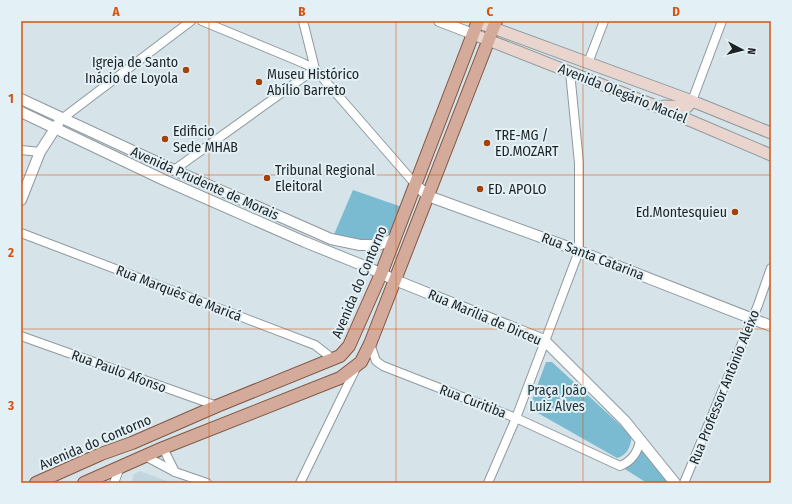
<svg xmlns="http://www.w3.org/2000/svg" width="792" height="504" font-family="'Fira Sans Condensed',sans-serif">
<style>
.built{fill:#c2d6df}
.green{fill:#7abbd2}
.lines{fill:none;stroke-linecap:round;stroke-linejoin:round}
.minor-casing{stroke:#8d999e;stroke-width:10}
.tertiary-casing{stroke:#8d999e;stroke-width:12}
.secondary-casing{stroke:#8d999e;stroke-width:13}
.primary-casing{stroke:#815745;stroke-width:14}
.minor{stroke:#fff;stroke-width:8}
.tertiary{stroke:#fff;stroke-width:10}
.secondary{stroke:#e9d5cd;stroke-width:11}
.primary{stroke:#d4ab9a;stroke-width:12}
.grid{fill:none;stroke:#d4540e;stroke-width:1;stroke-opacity:0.55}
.poi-dot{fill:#a5410b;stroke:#e3f1f6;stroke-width:1.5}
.labels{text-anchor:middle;stroke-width:4;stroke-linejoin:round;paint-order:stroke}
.poi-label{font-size:14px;fill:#1d2224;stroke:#e3f1f6;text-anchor:start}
.street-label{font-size:14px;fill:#1d2224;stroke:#e3f1f6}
.park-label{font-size:14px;fill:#1d3138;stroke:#e3f1f6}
.neatline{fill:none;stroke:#d4540e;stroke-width:1.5}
.grid-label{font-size:13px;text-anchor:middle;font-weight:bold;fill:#d4540e}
</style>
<rect width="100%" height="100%" fill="#d6e4e9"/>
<path class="built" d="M 140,471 L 172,483 L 131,483 L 134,474 Z"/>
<g class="green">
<path d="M 353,190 L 402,207 L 394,230 L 377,240 L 361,243 L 332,239 Z"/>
<path d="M 546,362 L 552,362 L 632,436 C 630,447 628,455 617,458 L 529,408 Z"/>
<path d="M 640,444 L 673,483 L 647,483 L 620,466 Z"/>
</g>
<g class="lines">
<defs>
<g id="minor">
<path d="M 202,21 L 303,63 L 315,69 L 416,185"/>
<path d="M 588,63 L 604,21"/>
<path d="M 692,101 L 722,21"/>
<path d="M 63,118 L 191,21"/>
<path d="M 21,150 L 40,152"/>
<path d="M 174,170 L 315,69 L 303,21"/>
<path d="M 21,233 L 315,345 L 333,359"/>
<path d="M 21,336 L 217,406"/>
<path d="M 370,344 L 376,361 L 383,366 L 516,418 L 620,466 C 632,461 638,453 640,440"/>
<path d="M 163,448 L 175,472"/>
<path d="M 145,456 L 175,472 L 207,483"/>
<path d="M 114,483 L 120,467"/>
<path d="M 300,483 L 356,368"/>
<path d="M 488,483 L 516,418 L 579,251 L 579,163 L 570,72"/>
<path d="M 684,483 L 758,305 L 771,268"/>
</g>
<g id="tertiary">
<path d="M 439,21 L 473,34"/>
<path d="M 21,99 L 174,170 L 331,239 L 360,245 L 378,245 L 394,239"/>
<path d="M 21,112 L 164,180 L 305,242 L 367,267 L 395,280 L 544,340 L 625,421 L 675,483"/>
<path d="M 416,185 L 428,196 L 579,251 L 771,326"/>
<path d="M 21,200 L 40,152 L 58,124"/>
</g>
<g id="secondary">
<path d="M 477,22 L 692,101 L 771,133"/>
<path d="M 473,34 L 656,106 L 771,155"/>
<path d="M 664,106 L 687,107 L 692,101"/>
</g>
<g id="primary">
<path d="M 36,483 L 101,454 L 132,443 L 217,406 L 340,356 L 349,346 L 381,274 L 478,21"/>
<path d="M 84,483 L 163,448 L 340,378 L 361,362 L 370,344 L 496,21"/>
</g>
</defs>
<use href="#minor" class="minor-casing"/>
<use href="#tertiary" class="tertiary-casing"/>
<use href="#secondary" class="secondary-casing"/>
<use href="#primary" class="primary-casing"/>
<use href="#minor" class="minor"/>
<use href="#tertiary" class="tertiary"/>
<use href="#secondary" class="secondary"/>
<use href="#primary" class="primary"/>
</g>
<path class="grid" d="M 209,21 L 209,483M 396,21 L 396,483M 583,21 L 583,483M 21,175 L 771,175M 21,329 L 771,329"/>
<g class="poi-dot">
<circle cx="186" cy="70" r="4"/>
<circle cx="259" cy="82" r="4"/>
<circle cx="165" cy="139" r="4"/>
<circle cx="487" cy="143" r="4"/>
<circle cx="267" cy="178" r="4"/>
<circle cx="480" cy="189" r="4"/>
<circle cx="735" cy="212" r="4"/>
</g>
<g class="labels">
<g class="poi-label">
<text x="178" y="67" text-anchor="end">Igreja de Santo<tspan x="178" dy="16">Inácio de Loyola</tspan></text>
<text x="267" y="79">Museu Histórico<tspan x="267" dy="16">Abílio Barreto</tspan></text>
<text x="173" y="136">Edificio<tspan x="173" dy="16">Sede MHAB</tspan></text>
<text x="495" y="140">TRE-MG /<tspan x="495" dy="16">ED.MOZART</tspan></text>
<text x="275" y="175">Tribunal Regional<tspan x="275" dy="16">Eleitoral</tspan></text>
<text x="488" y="194">ED. APOLO</text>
<text x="727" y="217" text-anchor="end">Ed.Montesquieu</text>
</g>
<g class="street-label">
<text transform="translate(623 93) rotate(22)" y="5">Avenida Olegário Maciel</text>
<text transform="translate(205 183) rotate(24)" y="5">Avenida Prudente de Morais</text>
<text transform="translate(593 256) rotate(21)" y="5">Rua Santa Catarina</text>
<text transform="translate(359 282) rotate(-67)" y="5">Avenida do Contorno</text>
<text transform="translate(179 293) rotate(21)" y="5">Rua Marquês de Maricá</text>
<text transform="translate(485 317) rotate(23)" y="5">Rua Marília de Dirceu</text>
<text transform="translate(119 371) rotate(20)" y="5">Rua Paulo Afonso</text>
<text transform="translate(724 387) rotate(-68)" y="5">Rua Professor Antônio Aleixo</text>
<text transform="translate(473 401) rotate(21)" y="5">Rua Curitiba</text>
<text transform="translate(95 442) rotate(-23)" y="5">Avenida do Contorno</text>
</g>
<g class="park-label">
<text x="557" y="395">Praça João<tspan x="557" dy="16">Luiz Alves</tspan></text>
</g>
</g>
<rect width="792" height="504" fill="none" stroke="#e3f1f6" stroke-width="44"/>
<g transform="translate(742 50) rotate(97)" stroke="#e3f1f6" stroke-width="3" paint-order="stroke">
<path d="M0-3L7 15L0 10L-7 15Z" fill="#1d2224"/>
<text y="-6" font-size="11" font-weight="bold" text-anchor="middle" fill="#1d2224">N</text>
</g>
<rect x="22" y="22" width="748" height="460" class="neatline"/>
<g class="grid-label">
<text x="116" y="16">A</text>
<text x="302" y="16">B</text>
<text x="490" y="16">C</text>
<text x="676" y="16">D</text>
<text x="11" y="103">1</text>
<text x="11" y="257">2</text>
<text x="11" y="410">3</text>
</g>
</svg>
